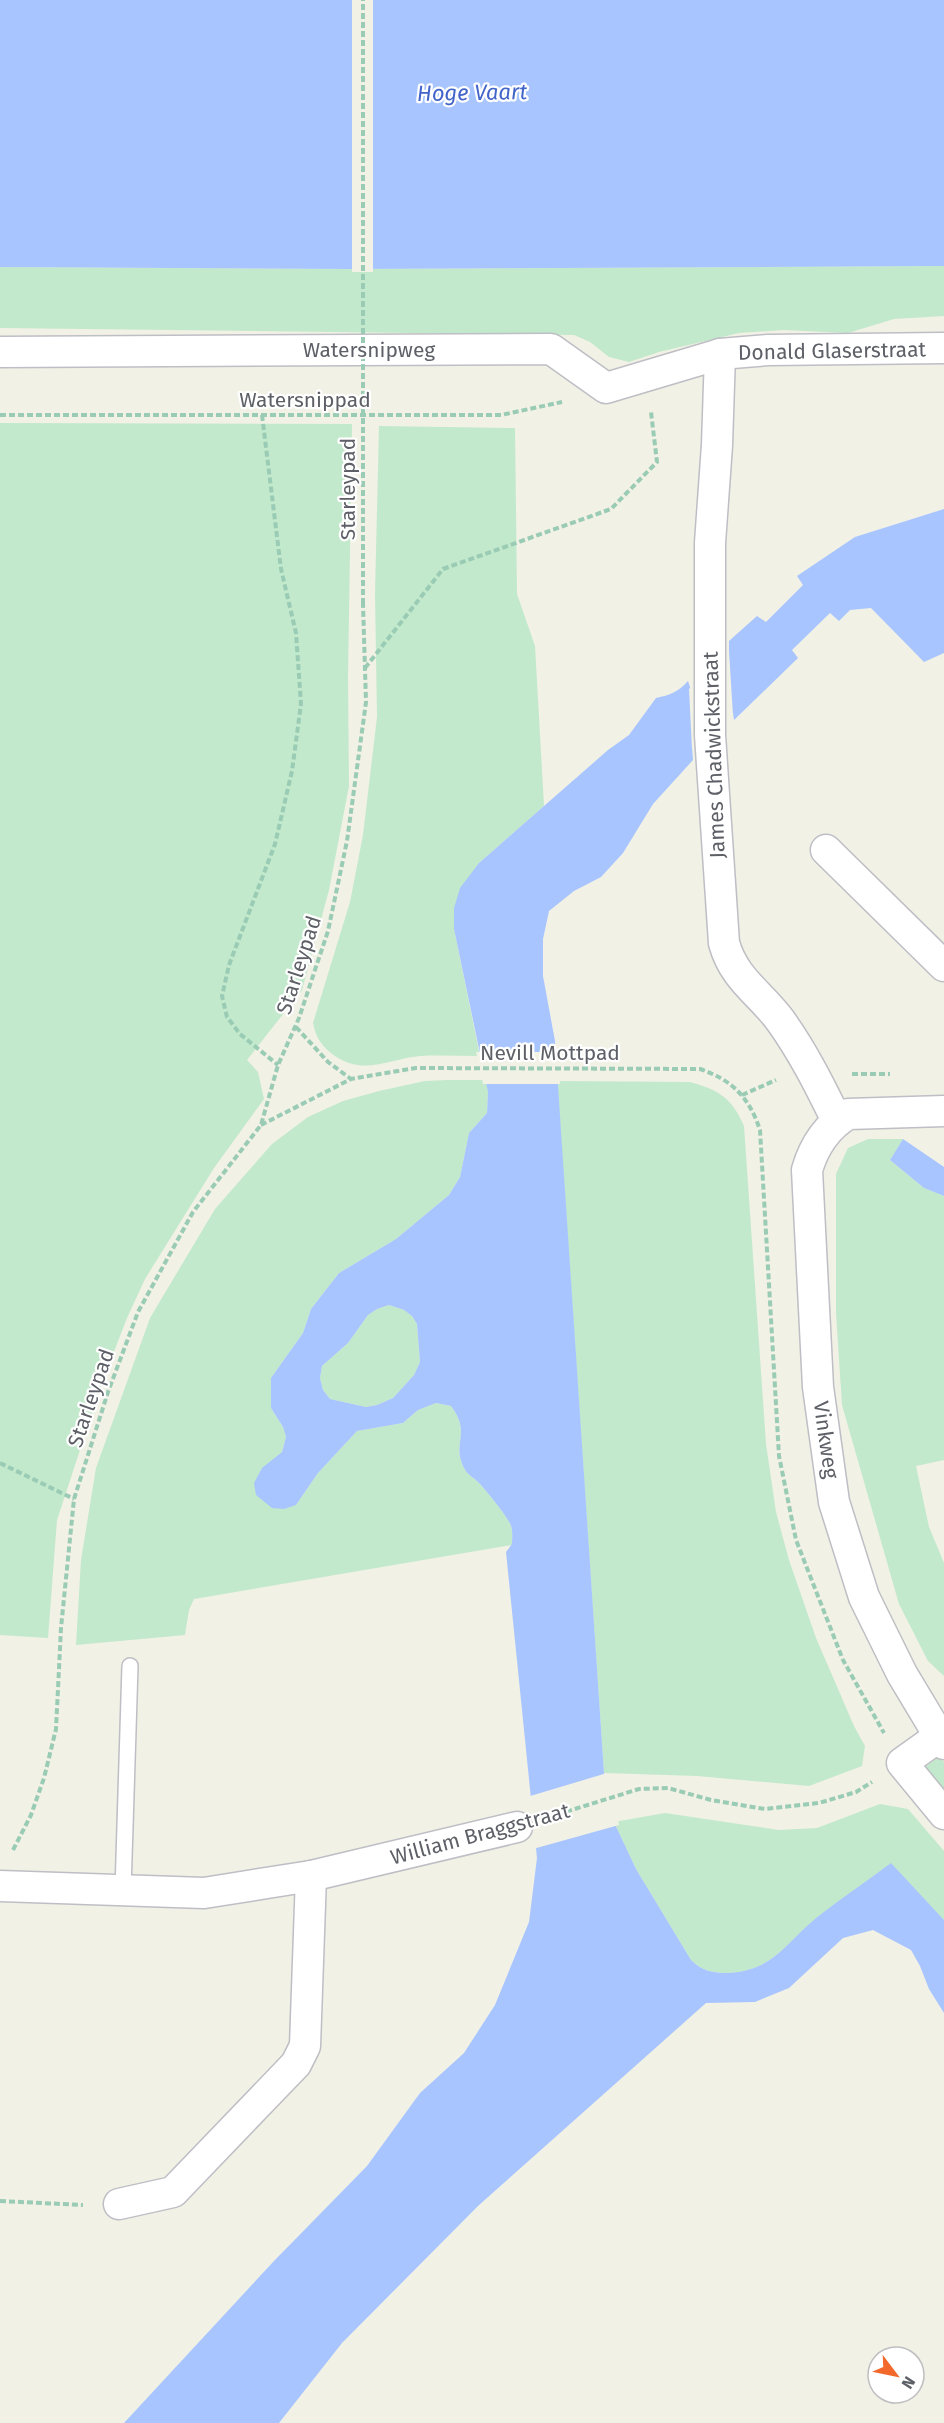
<svg xmlns="http://www.w3.org/2000/svg" width="944" height="2423" font-family="'Fira Sans',sans-serif">
<style>
.green{fill:#c2e9cb}
.water{fill:#a8c5ff;fill-rule:evenodd}
.pier{fill:#f1f1e6}
.lines{fill:none;stroke-linecap:round;stroke-linejoin:round}
.service-casing{stroke:#bebec5;stroke-width:18}
.minor-casing{stroke:#bebec5;stroke-width:33}
.path{stroke:#9acbb4;stroke-width:4;stroke-dasharray:6 3;stroke-linecap:butt}
.service{stroke:#fff;stroke-width:15}
.minor{stroke:#fff;stroke-width:30}
.path-bridge{stroke:#9acbb4;stroke-width:4;stroke-dasharray:6 3;stroke-linecap:butt}
.labels{text-anchor:middle;stroke-width:4.5;stroke-linejoin:round;paint-order:stroke}
.street-label{font-size:21px;fill:#5e6067;stroke:#fff}
.water-label{font-size:22px;font-style:italic;fill:#4365ca;stroke:#fff}
</style>
<rect width="100%" height="100%" fill="#f1f1e6"/>
<g class="green">
<path d="M 944,266 L 944,316 L 894,319 L 848,333 L 784,330 L 739,333 L 659,352 L 629,362 L 609,357 L 590,342 L 574,335 L 0,328 L 0,267 L 350,269 Z"/>
<path d="M 0,423 L 352,424 L 348,677 L 349,786 L 329,890 L 302,990 L 247,1060 L 258,1072 L 264,1099 L 214,1168 L 145,1279 L 127,1318 L 103,1380 L 57,1520 L 48,1638 L 0,1635 Z"/>
<path d="M 379,426 L 515,428 L 517,594 L 535,646 L 544,806 L 479,863 L 454,929 L 480,1056 C 460,1056 439,1055 420,1056 C 388,1059 365,1076 335,1056 C 322,1047 316,1038 313,1023 L 350,902 L 363,835 L 377,717 L 375,594 Z"/>
<path d="M 448,1080 L 486,1080 L 488,1092 L 487,1113 L 469,1133 L 460,1177 L 449,1195 L 396,1239 L 339,1273 L 311,1309 L 303,1333 L 271,1378 L 271,1408 L 283,1427 L 286,1437 L 282,1452 L 273,1460 L 296,1505 L 318,1473 L 357,1431 L 403,1423 L 418,1410 L 436,1403 L 451,1406 C 472,1434 451,1442 464,1468 C 468,1476 474,1477 480,1484 C 487,1492 508,1517 511,1526 C 513,1531 512,1539 512,1545 L 194,1599 L 189,1610 L 185,1635 L 76,1645 L 81,1560 L 96,1468 L 150,1318 L 215,1209 L 272,1144 L 308,1117 L 343,1101 L 379,1091 L 425,1081 Z"/>
<path d="M 557,1081 L 690,1082 C 719,1090 732,1098 744,1126 L 766,1444 L 776,1512 L 789,1560 L 816,1638 L 854,1726 L 865,1746 L 862,1766 L 809,1786 L 697,1776 L 604,1773 Z"/>
<path d="M 868,1139 L 903,1139 L 890,1160 L 924,1188 L 944,1196 L 944,1460 L 916,1466 L 929,1527 L 944,1563 L 944,1676 L 928,1661 L 899,1604 L 842,1405 L 836,1313 L 836,1174 L 848,1148 Z"/>
<path d="M 389,1305 L 404,1310 L 412,1316 L 417,1324 L 420,1362 L 414,1375 L 393,1398 L 377,1405 L 366,1407 L 330,1399 L 323,1390 L 320,1378 L 322,1366 L 348,1343 L 368,1315 L 377,1309 Z"/>
<path d="M 939,1756 L 944,1762 L 944,1793 L 924,1768 Z"/>
<path d="M 880,1804 L 908,1809 L 944,1851 L 944,1920 L 891,1864 C 867,1881 843,1897 820,1916 C 785,1942 776,1970 728,1973 C 713,1973 702,1971 691,1960 L 636,1869 L 614,1822 L 665,1813 L 779,1830 L 817,1828 Z"/>
</g>
<g class="water">
<path d="M 0,0 L 944,0 L 944,266 L 350,269 L 0,267 Z"/>
<path d="M 944,509 L 944,653 L 924,662 L 871,608 L 850,610 L 839,621 L 830,613 L 792,650 L 798,658 L 734,720 L 733,713 L 728,710 L 692,746 L 693,760 L 653,804 L 623,853 L 601,877 L 574,891 L 549,911 L 543,939 L 543,976 L 555,1041 L 604,1773 L 614,1822 L 636,1869 L 691,1960 C 702,1971 713,1973 728,1973 C 776,1970 785,1942 820,1915 C 843,1897 867,1881 891,1863 L 944,1920 L 944,2013 L 929,1989 L 920,1966 L 911,1950 L 873,1930 L 843,1938 L 789,1988 L 755,2002 L 706,2003 L 478,2206 L 342,2343 L 279,2423 L 124,2423 L 274,2261 L 367,2166 L 420,2093 L 464,2053 L 495,2005 L 529,1922 L 537,1858 L 506,1552 L 512,1544 C 512,1539 513,1531 511,1526 C 508,1517 487,1492 480,1484 C 474,1477 468,1476 464,1468 C 451,1442 472,1434 451,1406 L 436,1403 L 418,1410 L 403,1423 L 357,1431 L 318,1473 L 296,1505 L 284,1509 L 272,1508 L 256,1495 L 254,1483 L 262,1468 L 282,1452 L 286,1437 L 283,1427 L 271,1408 L 271,1378 L 303,1333 L 311,1309 L 339,1273 L 396,1239 L 449,1195 L 460,1177 L 469,1133 L 487,1113 L 488,1092 L 454,929 L 454,908 L 460,888 L 479,863 L 608,750 L 629,735 L 656,698 C 670,695 678,692 688,681 L 691,690 L 729,657 L 729,641 L 757,616 L 766,622 L 803,585 L 797,576 L 855,537 ZM 389,1305 L 404,1310 L 412,1316 L 417,1324 L 420,1362 L 414,1375 L 393,1398 L 377,1405 L 366,1407 L 330,1399 L 323,1390 L 320,1378 L 322,1366 L 348,1343 L 368,1315 L 377,1309 Z"/>
<path d="M 903,1139 L 944,1167 L 944,1196 L 924,1188 L 890,1160 Z"/>
</g>
<g class="pier">
<rect x="352" y="0" width="21" height="272"/>
<path d="M 729,651 L 733,715 L 730,717 L 729,714 L 695,747 L 694,751 L 692,749 L 689,689 Z"/>
<path d="M 476,1052 L 559,1052 L 560,1084 L 483,1084 Z"/>
<path d="M 607,1773 L 619,1825 L 533,1849 L 527,1797 Z"/>
</g>
<g class="lines">
<defs>
<path id="service" d="M 123,1890 L 130,1666"/>
<g id="minor">
<path d="M 0,352 L 551,349 L 606,388 L 720,354 L 768,350 L 944,348"/>
<path d="M 720,354 L 717,445 L 710,543 L 710,735 L 724,943 C 734,979 759,992 780,1020 C 803,1052 820,1086 837,1121"/>
<path d="M 826,850 L 944,966"/>
<path d="M 944,1111 L 848,1114 C 826,1127 814,1146 807,1170 L 818,1387 L 834,1502 L 864,1597 L 902,1674 L 944,1744"/>
<path d="M 944,1733 L 902,1763 L 944,1814"/>
<path d="M 0,1886 L 204,1893 L 311,1876 L 517,1827"/>
<path d="M 119,2204 L 173,2192 L 296,2064 L 305,2046 L 311,1876"/>
</g>
</defs>
<use href="#service" class="service-casing"/>
<use href="#minor" class="minor-casing"/>
<g class="path">
<path d="M 0,415 L 501,415 L 562,402"/>
<path d="M 262,415 L 281,569 L 296,633 L 301,704 L 292,771 L 275,844 L 229,965 L 222,996 L 227,1017 L 240,1034 L 278,1065"/>
<path d="M 365,668 L 443,569 L 611,509 L 657,462 L 651,412"/>
<path d="M 296,1027 L 328,1062 L 351,1079"/>
<path d="M 852,1074 L 890,1074"/>
<path d="M 742,1095 L 776,1080"/>
<path d="M 261,1125 L 351,1079 L 416,1068 L 700,1069 C 732,1080 749,1097 760,1130 L 779,1456 L 796,1540 L 843,1660 L 884,1733"/>
<path d="M 0,1463 L 74,1499"/>
<path d="M 549,1817 L 639,1789 L 668,1788 L 711,1800 L 765,1809 L 819,1803 L 856,1792 L 872,1782"/>
<path d="M 13,1850 L 31,1815 L 44,1778 L 56,1729 L 61,1628 L 74,1499 L 108,1392 L 138,1312 L 193,1212 L 261,1125 L 278,1065 L 299,1018 L 328,931 L 347,841 L 366,702 L 363,604"/>
<path d="M 0,2201 L 83,2205"/>
</g>
<use href="#service" class="service"/>
<use href="#minor" class="minor"/>
<path class="path-bridge" d="M 363,604 L 363,0"/>
</g>
<g class="labels">
<g class="street-label">
<text x="369" y="357">Watersnipweg</text>
<text transform="translate(832 351) rotate(-1)" y="7">Donald Glaserstraat</text>
<text x="305" y="407">Watersnippad</text>
<text transform="translate(348 489) rotate(-90)" y="7">Starleypad</text>
<text transform="translate(714 755) rotate(-92)" y="7">James Chadwickstraat</text>
<text transform="translate(299 965) rotate(-72)" y="7">Starleypad</text>
<text x="550" y="1060">Nevill Mottpad</text>
<text transform="translate(91 1398) rotate(-71)" y="7">Starleypad</text>
<text transform="translate(826 1440) rotate(82)" y="7">Vinkweg</text>
<text transform="translate(480 1834) rotate(-15)" y="7">William Braggstraat</text>
</g>
<g class="water-label">
<text transform="translate(472 92) rotate(-1)" y="8">Hoge Vaart</text>
</g>
</g>
<g transform="translate(896 2375) rotate(122)"><circle r="28" fill="#ffffff" stroke="#bfbfc2" stroke-width="1.5"/>
<path d="M0-4.5L10 22L0 15L-10 22Z" fill="#f2692b"/>
<text y="-9" font-size="16" font-weight="bold" text-anchor="middle" fill="#5e6067">N</text>
</g>
</svg>
